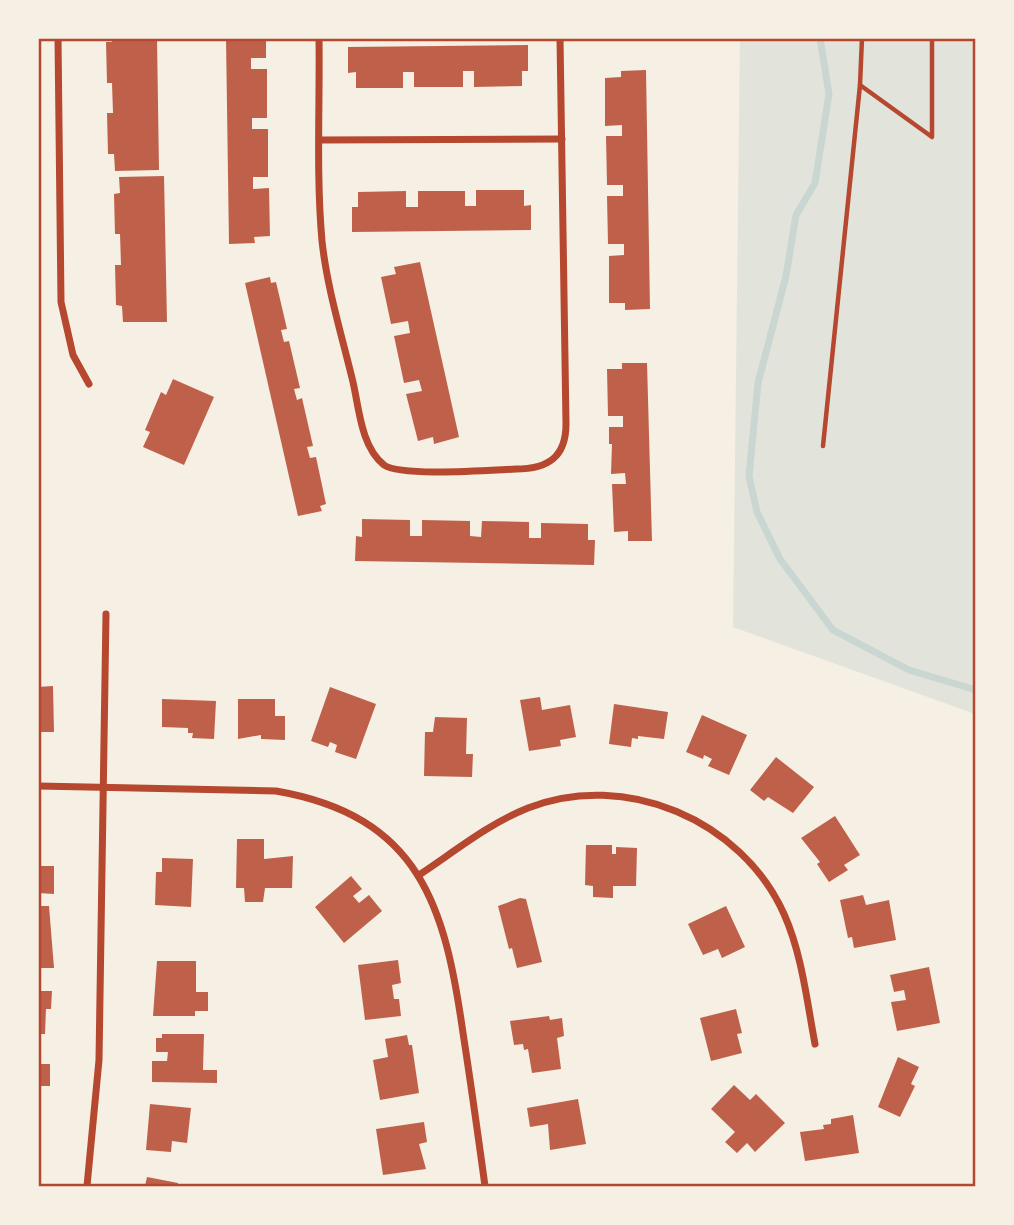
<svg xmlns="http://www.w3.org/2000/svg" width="1014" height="1225" font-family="'DM Sans',sans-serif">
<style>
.green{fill:#e2e4dc}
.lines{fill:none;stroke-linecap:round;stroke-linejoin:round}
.stream{stroke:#c9d6d2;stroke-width:7}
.building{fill:#bf614a}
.path{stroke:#b5482f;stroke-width:4.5}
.minor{stroke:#b5482f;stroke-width:7}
.neatline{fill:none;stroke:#b5482f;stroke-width:2.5}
</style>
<rect width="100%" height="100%" fill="#f6efe4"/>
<path class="green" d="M 740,39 L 975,39 L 975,714 L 733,627 Z"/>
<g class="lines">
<path class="stream" d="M 820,38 L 829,94 L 815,183 L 796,215 L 786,276 L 758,383 L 749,476 L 757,512 L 780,559 L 833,630 L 909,670 L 976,690"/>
</g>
<g class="building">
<path d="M 112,38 L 157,38 L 159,170 L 115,171 L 114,154 L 108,154 L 107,113 L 113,113 L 112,83 L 107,83 L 106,42 L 112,42 Z"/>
<path d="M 226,38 L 266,40 L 266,58 L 251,58 L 251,69 L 267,69 L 267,118 L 252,118 L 252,129 L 268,129 L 268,177 L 253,177 L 253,189 L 269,188 L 270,236 L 254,237 L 255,243 L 229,244 Z"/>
<path d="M 528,45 L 528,71 L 522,71 L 522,86 L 474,87 L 474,71 L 463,71 L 463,87 L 414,87 L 414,72 L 403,72 L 403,88 L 356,88 L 356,72 L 348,73 L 348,47 Z"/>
<path d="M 646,70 L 650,309 L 625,310 L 625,303 L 609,303 L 609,256 L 624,255 L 624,244 L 608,244 L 607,196 L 623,196 L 623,185 L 607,185 L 606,136 L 622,136 L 622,125 L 605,126 L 605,78 L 621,77 L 621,71 Z"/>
<path d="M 164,176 L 167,322 L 123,322 L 122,306 L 116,305 L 115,265 L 121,265 L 120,234 L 115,234 L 114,194 L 120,193 L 119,177 Z"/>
<path d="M 476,190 L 524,190 L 524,206 L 531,205 L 531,230 L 352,232 L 352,207 L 358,207 L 358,192 L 406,191 L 406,207 L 418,207 L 418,191 L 465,191 L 465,206 L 476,206 Z"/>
<path d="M 420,262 L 459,437 L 434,444 L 433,437 L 418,441 L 406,394 L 422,391 L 419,380 L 404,383 L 394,336 L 410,333 L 408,321 L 391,324 L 381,277 L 396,274 L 394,267 Z"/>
<path d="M 270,277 L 271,283 L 276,282 L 287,329 L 281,330 L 284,342 L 289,341 L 300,388 L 294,389 L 297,400 L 302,398 L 313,446 L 307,447 L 310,458 L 316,457 L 326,504 L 320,506 L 322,511 L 298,516 L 245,283 Z"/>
<path d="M 622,363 L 647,363 L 652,541 L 628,541 L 628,531 L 614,532 L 612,484 L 626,484 L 625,473 L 611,474 L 612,444 L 609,444 L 609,427 L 623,427 L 623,416 L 608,416 L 607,369 L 622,369 Z"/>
<path d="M 173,379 L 214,397 L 184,465 L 143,447 L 150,432 L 145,430 L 161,392 L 166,395 Z"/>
<path d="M 362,519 L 410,520 L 410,536 L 422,536 L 422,520 L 470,521 L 470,536 L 481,537 L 482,521 L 529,522 L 529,538 L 541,538 L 541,523 L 588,524 L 588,540 L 595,540 L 594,565 L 355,561 L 356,536 L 362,537 Z"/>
<path d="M 53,686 L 54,732 L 38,732 L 38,687 Z"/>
<path d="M 330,687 L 376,704 L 356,759 L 335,752 L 337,745 L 330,742 L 328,747 L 311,741 Z"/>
<path d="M 540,697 L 542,710 L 570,705 L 576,737 L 560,740 L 561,746 L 529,751 L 520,700 Z"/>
<path d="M 162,699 L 216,701 L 214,739 L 192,738 L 193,733 L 188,733 L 188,728 L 162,727 Z"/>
<path d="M 238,699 L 275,699 L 275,716 L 285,716 L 285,740 L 261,739 L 261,735 L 238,739 Z"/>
<path d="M 614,704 L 668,712 L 664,739 L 638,736 L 638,739 L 632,738 L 631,747 L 609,744 Z"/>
<path d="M 702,715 L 747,735 L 729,775 L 708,766 L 712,759 L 704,755 L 703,759 L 686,752 Z"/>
<path d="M 435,717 L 467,718 L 466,754 L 473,754 L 472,777 L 424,776 L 425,732 L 433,732 Z"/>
<path d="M 776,757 L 814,787 L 793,813 L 768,797 L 764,801 L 750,790 Z"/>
<path d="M 835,816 L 860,855 L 844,865 L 848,870 L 829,882 L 817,864 L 820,862 L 801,838 Z"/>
<path d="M 237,839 L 264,839 L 264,859 L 293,856 L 292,888 L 265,888 L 263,902 L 245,902 L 244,888 L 236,888 Z"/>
<path d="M 586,845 L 612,845 L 612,854 L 616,854 L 616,847 L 637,848 L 636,886 L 613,886 L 613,898 L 593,897 L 593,886 L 585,885 Z"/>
<path d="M 162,858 L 193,859 L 191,907 L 155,905 L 156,872 L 162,872 Z"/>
<path d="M 38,866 L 54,866 L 54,894 L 38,893 Z"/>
<path d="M 351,876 L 362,889 L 353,896 L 359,903 L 369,895 L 382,911 L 344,943 L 315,907 Z"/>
<path d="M 863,895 L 866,905 L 889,900 L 896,940 L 854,948 L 852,937 L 848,938 L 840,900 Z"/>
<path d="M 520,898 L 526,899 L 542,962 L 517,968 L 512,948 L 509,949 L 498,906 Z"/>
<path d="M 38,906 L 49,906 L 54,968 L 38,968 Z"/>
<path d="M 726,906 L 745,947 L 722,958 L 718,949 L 703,955 L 688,924 Z"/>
<path d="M 398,960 L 401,983 L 392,985 L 394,999 L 399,999 L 401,1016 L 365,1020 L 358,965 Z"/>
<path d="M 157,961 L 196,961 L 196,992 L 208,992 L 208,1011 L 195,1011 L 195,1016 L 153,1016 Z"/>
<path d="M 929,967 L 940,1023 L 897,1031 L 891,1002 L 906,1000 L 904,990 L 894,992 L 890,975 Z"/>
<path d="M 38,991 L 52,991 L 51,1009 L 46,1009 L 45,1034 L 38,1034 Z"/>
<path d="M 736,1009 L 742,1033 L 737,1034 L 742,1053 L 711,1061 L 700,1018 Z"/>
<path d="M 549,1016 L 550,1020 L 562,1018 L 564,1036 L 557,1038 L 561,1069 L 532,1073 L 528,1049 L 524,1050 L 523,1044 L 514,1045 L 510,1021 Z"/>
<path d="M 162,1034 L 204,1034 L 203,1070 L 217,1070 L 217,1083 L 152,1082 L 152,1061 L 167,1061 L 168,1052 L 156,1052 L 156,1038 L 162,1038 Z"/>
<path d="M 407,1035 L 409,1045 L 412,1045 L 419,1093 L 380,1100 L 373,1060 L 388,1057 L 385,1039 Z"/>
<path d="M 898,1057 L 919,1067 L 911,1084 L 915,1086 L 900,1117 L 878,1107 Z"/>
<rect x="38" y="1064" width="12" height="22"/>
<path d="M 734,1085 L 750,1100 L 756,1094 L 785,1123 L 755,1152 L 747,1143 L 737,1153 L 725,1142 L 735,1132 L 711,1109 Z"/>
<path d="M 578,1099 L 586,1144 L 550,1150 L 548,1124 L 530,1127 L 527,1108 Z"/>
<path d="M 150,1104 L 191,1108 L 187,1143 L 172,1141 L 171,1152 L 146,1150 Z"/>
<path d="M 853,1115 L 859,1153 L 805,1161 L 800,1132 L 824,1129 L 823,1125 L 831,1124 L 831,1119 Z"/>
<path d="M 424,1122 L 427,1142 L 419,1144 L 426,1169 L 383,1175 L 376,1129 Z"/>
<path d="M 147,1177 L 178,1183 L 177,1186 L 145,1186 Z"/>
</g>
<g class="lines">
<g class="path">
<path d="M 862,38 L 860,85 L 932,137 L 932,38"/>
<path d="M 823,446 L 860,85"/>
</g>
<g class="minor">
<path d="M 58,38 L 61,302 L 73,355 L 89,384"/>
<path d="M 319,38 C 320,105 316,174 322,241 C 327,288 342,336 353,382 C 359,408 361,447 384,465 C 401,477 491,470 516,469 C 548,469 566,457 566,424 L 560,38"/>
<path d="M 321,140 L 562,139"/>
<path d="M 38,786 L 276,791 C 420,816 445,906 463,1033 C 471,1084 478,1135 485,1186"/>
<path d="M 419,875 C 454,852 488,824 528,808 C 625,770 742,820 784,914 C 802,954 807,1002 815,1044"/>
<path d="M 87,1186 L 99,1060 L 106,614"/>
</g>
</g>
<rect width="1014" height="1225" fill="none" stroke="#f6efe4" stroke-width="80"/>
<rect x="40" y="40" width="934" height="1145" class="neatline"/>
</svg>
